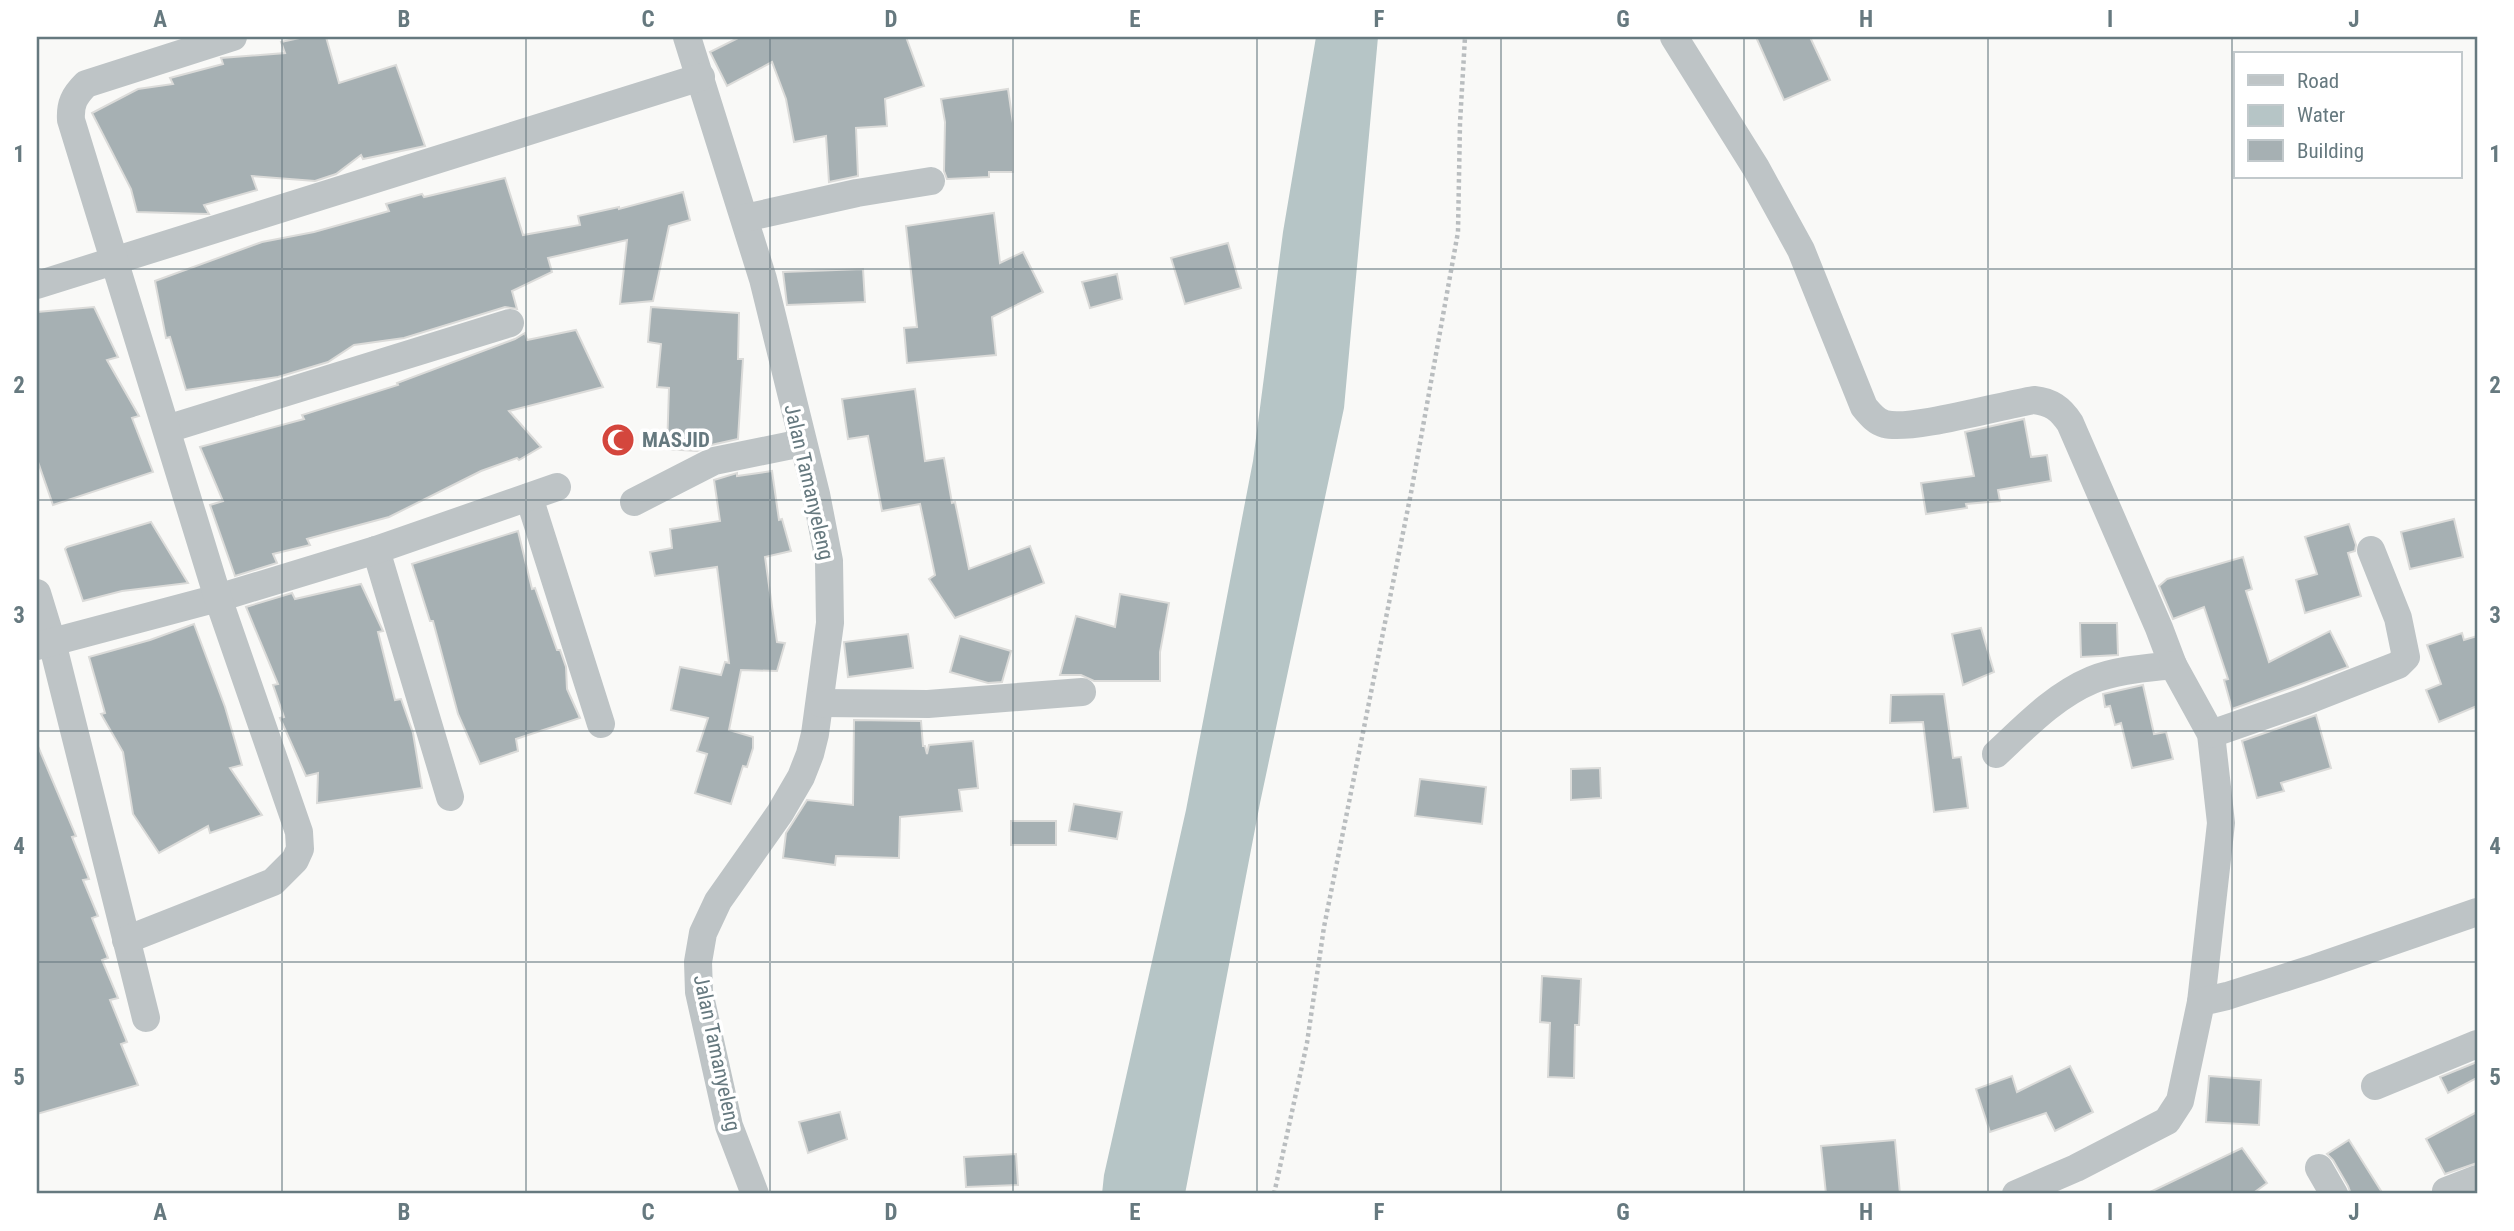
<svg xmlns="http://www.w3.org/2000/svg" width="2514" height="1231" font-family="'Roboto Condensed',sans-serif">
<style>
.water{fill:#b6c5c6}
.building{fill:#a6b0b3;stroke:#dbdbd9;stroke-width:2}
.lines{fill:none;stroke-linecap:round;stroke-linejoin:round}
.path{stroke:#b9bdbf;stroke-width:4.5;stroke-dasharray:3.5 3.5;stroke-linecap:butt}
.minor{stroke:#bec4c6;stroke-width:28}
.grid{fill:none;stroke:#66797f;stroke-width:2;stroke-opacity:0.55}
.labels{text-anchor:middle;stroke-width:7;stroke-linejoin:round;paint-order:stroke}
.poi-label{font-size:21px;font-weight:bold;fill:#66797f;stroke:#fff;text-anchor:start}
.street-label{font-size:21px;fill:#66797f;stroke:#fff}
.neatline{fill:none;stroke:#66797f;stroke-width:2.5}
.grid-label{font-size:23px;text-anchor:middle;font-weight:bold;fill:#66797f}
</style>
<rect width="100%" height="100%" fill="#f9f9f7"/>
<path class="water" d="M 1316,37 L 1378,37 L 1344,408 L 1260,803 L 1185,1194 L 1102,1194 L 1104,1175 L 1186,810 L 1253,461 L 1283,232 Z"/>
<g class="building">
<path d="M 304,37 L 326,37 L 339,83 L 396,65 L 425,146 L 363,159 L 361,155 L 336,174 L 315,181 L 252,176 L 257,190 L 204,205 L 209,214 L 207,214 L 137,212 L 131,189 L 92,113 L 138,89 L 173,84 L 170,78 L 223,64 L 221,58 L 285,53 L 281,42 Z"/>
<path d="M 740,37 L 906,37 L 924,86 L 885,99 L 887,126 L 856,128 L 858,176 L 829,182 L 826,136 L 794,142 L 786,99 L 772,62 L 727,86 L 710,52 Z"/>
<path d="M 1756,37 L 1810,37 L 1830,80 L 1784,100 Z"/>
<path d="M 1008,89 L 1013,123 L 1013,172 L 989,172 L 989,177 L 947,179 L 944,171 L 945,122 L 941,99 Z"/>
<path d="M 505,178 L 523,235 L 580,225 L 578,216 L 619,207 L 619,209 L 683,192 L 690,220 L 669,226 L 653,301 L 620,304 L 627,240 L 548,258 L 552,272 L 512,291 L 517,309 L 505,307 L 404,338 L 354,345 L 328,362 L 278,377 L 186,390 L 170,337 L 166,338 L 155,281 L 262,242 L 314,232 L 389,211 L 386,204 L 422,194 L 424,197 Z"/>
<path d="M 994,213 L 1000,263 L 1023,252 L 1043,292 L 992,317 L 996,355 L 907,363 L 904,328 L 917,327 L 906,226 Z"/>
<path d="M 1228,243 L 1241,288 L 1185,304 L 1171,258 Z"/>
<path d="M 863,269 L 865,302 L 787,305 L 783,272 Z"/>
<path d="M 1117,274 L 1122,299 L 1090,308 L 1082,282 Z"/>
<path d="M 94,307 L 118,357 L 107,360 L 139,416 L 132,418 L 153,472 L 53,505 L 37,459 L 37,312 Z"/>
<path d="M 651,307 L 739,313 L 738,359 L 743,359 L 738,439 L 711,445 L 697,451 L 667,449 L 669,388 L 657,387 L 661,344 L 648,342 Z"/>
<path d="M 576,330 L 603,387 L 509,411 L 541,447 L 519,460 L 517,458 L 481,471 L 389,517 L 307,539 L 310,545 L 273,554 L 277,563 L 235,576 L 210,505 L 223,501 L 200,447 L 304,419 L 302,415 L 398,385 L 397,383 L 515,339 L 525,333 L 527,340 Z"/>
<path d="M 915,389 L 925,461 L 944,458 L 952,503 L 955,502 L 969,569 L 1030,546 L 1044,583 L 955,618 L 929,579 L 935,575 L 920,504 L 882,511 L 868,436 L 848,439 L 842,399 Z"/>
<path d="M 2024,419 L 2031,457 L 2047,455 L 2051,481 L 1998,490 L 2000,501 L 1966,504 L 1967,508 L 1926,514 L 1921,483 L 1974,476 L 1965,432 Z"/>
<path d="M 772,471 L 779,520 L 782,519 L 791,551 L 765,557 L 777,642 L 785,643 L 777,671 L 741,670 L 729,730 L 753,737 L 753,748 L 747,767 L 743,766 L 731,804 L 695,793 L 707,754 L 697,751 L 708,718 L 671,710 L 680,667 L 721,675 L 725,662 L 729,663 L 717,567 L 655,576 L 650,552 L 672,548 L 670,529 L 720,521 L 714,480 L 737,473 L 737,476 Z"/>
<path d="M 2454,519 L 2463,557 L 2410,569 L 2401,532 Z"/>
<path d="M 151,522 L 188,583 L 122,591 L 83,601 L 65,549 L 67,547 Z"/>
<path d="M 2349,524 L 2356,545 L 2355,551 L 2348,553 L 2361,596 L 2305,613 L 2296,580 L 2317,574 L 2305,537 Z"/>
<path d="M 518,531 L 532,589 L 535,588 L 557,650 L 560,650 L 566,667 L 567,689 L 580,718 L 516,739 L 518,751 L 480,764 L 458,714 L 433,621 L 430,621 L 412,564 Z"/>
<path d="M 2243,557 L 2252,589 L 2246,591 L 2269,662 L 2330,631 L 2348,667 L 2232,709 L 2224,680 L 2228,679 L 2204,607 L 2173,619 L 2159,586 L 2167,579 Z"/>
<path d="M 361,584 L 383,631 L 378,632 L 395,700 L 401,699 L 413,733 L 422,788 L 317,803 L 318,773 L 306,776 L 280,718 L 284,717 L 273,685 L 278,684 L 246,607 L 292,593 L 295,599 Z"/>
<path d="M 1120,594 L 1169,603 L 1160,652 L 1160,681 L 1094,681 L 1081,675 L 1060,675 L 1076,616 L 1115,627 Z"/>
<path d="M 2080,623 L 2117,623 L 2118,655 L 2081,657 Z"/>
<path d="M 194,624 L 225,707 L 242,765 L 230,768 L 262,815 L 210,833 L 208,826 L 159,853 L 133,814 L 123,752 L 101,714 L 105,713 L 89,657 L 150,640 Z"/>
<path d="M 1981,628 L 1994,672 L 1963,685 L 1952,634 Z"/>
<path d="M 2462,633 L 2464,640 L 2477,636 L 2477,706 L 2439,722 L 2426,690 L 2441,684 L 2427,645 Z"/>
<path d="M 908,634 L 913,668 L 848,677 L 844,642 Z"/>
<path d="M 960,636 L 1011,651 L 1002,682 L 988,683 L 950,672 Z"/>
<path d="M 2143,685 L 2154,734 L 2166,732 L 2173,759 L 2132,768 L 2121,723 L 2115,725 L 2110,706 L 2105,707 L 2103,694 Z"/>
<path d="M 1944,694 L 1953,758 L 1961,757 L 1968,808 L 1934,812 L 1923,722 L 1890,723 L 1891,695 Z"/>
<path d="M 2316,715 L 2331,768 L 2281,783 L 2284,791 L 2257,798 L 2242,741 Z"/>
<path d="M 854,720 L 921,721 L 923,746 L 925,746 L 927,754 L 929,745 L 973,741 L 978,788 L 959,790 L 962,811 L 900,817 L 899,858 L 836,856 L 835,865 L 783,858 L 786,833 L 807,800 L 853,805 Z"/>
<path d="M 37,744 L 76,836 L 72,837 L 89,879 L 83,880 L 98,916 L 92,918 L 108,958 L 102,960 L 118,998 L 110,1000 L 127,1042 L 121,1044 L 138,1085 L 37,1114 Z"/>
<path d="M 1600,768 L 1601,798 L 1571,800 L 1571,769 Z"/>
<path d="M 1420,779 L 1486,787 L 1482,824 L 1415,816 Z"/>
<path d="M 1074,804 L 1122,812 L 1117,839 L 1069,831 Z"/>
<rect x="1011" y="821" width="45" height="24"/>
<path d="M 1542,976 L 1581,979 L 1579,1025 L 1575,1025 L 1574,1078 L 1548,1077 L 1550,1023 L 1540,1022 Z"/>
<path d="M 2477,1062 L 2477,1078 L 2448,1093 L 2440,1077 Z"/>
<path d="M 2070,1066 L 2093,1112 L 2055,1131 L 2046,1113 L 1990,1132 L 1976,1089 L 2012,1076 L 2017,1092 Z"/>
<path d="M 2209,1076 L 2261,1080 L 2259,1125 L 2206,1122 Z"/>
<path d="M 840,1112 L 847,1139 L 808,1153 L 799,1122 Z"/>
<path d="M 2477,1112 L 2477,1163 L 2445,1174 L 2426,1139 Z"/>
<path d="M 1895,1140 L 1900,1194 L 1826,1194 L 1821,1146 Z"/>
<path d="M 2349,1140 L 2383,1194 L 2351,1194 L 2348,1186 L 2333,1160 L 2327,1154 Z"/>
<path d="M 2242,1148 L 2267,1183 L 2252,1194 L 2146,1194 Z"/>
<path d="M 1016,1154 L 1018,1185 L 966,1187 L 964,1157 Z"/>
</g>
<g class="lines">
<path class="path" d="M 1274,1194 L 1307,1043 L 1324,927 L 1411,493 L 1458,232 L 1460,123 L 1465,37"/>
<g class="minor">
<path d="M 687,37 L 763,279 L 816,494 L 829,561 L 830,623 L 815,734 L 810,754 L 801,777 L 780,813 L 718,901 L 703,933 L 698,962 L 699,992 L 729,1126 L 755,1194"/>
<path d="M 1674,37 L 1756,168 L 1801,250 L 1864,407 C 1870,414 1876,422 1885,424 C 1911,431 2002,405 2034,400 C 2051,402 2060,408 2070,423 L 2159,628 L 2173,665 C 2147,668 2116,670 2092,680 C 2054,696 2025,727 1996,754"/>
<path d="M 745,218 L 857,193 L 931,181"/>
<path d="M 37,285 L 701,77"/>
<path d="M 167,429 L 510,323"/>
<path d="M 529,497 L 601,724"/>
<path d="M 634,502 L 714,461 L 802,443"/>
<path d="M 376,550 L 450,797"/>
<path d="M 37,593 L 52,642 L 146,1018"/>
<path d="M 37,646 L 218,598 L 376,550 L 557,487"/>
<path d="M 2173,665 L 2211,734 L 2221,823 L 2201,1002"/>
<path d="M 820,703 L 928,704 L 1082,692"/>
<path d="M 2211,734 L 2306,701 L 2398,665 L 2406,657 L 2398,618 L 2371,550"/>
<path d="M 126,940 L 273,882 L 295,860 L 300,849 L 299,832 L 218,598 L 71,120 C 70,104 74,96 86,84 L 233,37"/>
<path d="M 2375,1086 L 2477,1044"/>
<path d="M 2319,1168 L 2334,1194"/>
<path d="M 2446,1191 L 2477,1179"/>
<path d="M 2016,1194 L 2076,1168 L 2167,1121 L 2180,1101 L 2201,1002 L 2227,996 L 2315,968 L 2477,912"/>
</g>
</g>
<path class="grid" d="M 282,37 L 282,1194M 526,37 L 526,1194M 770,37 L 770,1194M 1013,37 L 1013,1194M 1257,37 L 1257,1194M 1501,37 L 1501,1194M 1744,37 L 1744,1194M 1988,37 L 1988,1194M 2232,37 L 2232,1194M 37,269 L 2477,269M 37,500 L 2477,500M 37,731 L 2477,731M 37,962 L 2477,962"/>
<defs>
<symbol id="mosque-disc" viewBox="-11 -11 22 22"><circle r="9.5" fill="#d4463d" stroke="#fff"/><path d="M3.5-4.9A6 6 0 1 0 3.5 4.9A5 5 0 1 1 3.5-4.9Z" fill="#fff"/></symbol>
</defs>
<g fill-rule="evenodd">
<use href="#mosque-disc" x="599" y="421" width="38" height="38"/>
</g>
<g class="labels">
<g class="poi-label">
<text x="642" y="447">MASJID</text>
</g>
<g class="street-label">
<text transform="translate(809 482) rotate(77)" y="7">Jalan Tamanyeleng</text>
<text transform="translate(717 1053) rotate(78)" y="7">Jalan Tamanyeleng</text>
</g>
</g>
<rect width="2514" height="1231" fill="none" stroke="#ffffff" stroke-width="77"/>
<rect x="2234" y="52" width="228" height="126" fill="#ffffff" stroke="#c2c9cc" stroke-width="2"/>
<rect x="2248" y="75" width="35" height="10" fill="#bec4c6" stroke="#c2c9cc" stroke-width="2"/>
<text x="2297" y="88" font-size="21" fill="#66797f">Road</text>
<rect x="2248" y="105" width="35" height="21" fill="#b6c5c6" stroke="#c2c9cc" stroke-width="2"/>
<text x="2297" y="122" font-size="21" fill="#66797f">Water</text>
<rect x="2248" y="140" width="35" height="21" fill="#a6b0b3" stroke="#c2c9cc" stroke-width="2"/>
<text x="2297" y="158" font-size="21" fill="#66797f">Building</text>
<rect x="38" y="38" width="2438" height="1154" class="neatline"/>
<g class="grid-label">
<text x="160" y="27">A</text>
<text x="404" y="27">B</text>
<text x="648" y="27">C</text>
<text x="891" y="27">D</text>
<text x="1135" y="27">E</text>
<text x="1379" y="27">F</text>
<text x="1623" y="27">G</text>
<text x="1866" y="27">H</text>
<text x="2110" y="27">I</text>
<text x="2354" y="27">J</text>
<text x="19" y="162">1</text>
<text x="2495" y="162">1</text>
<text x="19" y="393">2</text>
<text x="2495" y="393">2</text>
<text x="19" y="623">3</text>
<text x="2495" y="623">3</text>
<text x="19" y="854">4</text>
<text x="2495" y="854">4</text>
<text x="19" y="1085">5</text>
<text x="2495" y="1085">5</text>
<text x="160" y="1220">A</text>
<text x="404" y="1220">B</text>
<text x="648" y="1220">C</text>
<text x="891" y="1220">D</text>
<text x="1135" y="1220">E</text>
<text x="1379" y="1220">F</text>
<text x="1623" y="1220">G</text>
<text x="1866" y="1220">H</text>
<text x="2110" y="1220">I</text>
<text x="2354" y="1220">J</text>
</g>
</svg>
